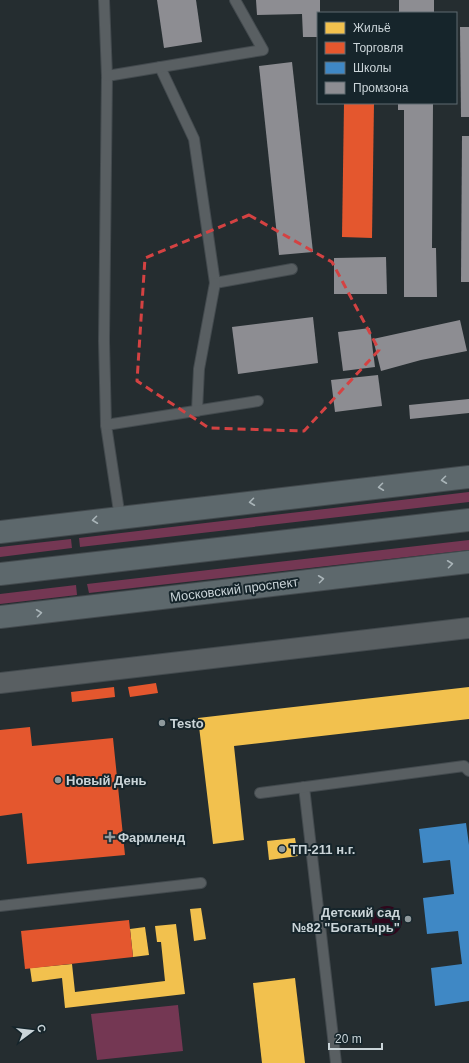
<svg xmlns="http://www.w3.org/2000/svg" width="469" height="1063" font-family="Arial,sans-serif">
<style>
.green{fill:#743753}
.water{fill:#2f071c}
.homes{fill:#f2c14e}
.shops{fill:#e4572e}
.schools{fill:#3f88c5}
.industry{fill:#8d8d92}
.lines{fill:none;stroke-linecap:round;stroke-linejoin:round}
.lane-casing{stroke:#434a4e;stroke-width:12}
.street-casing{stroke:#434a4e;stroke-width:22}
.primary-casing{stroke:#434a4e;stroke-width:24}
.lane{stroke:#595f62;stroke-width:10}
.street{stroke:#595f62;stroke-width:20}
.primary{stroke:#5d686c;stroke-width:22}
.oneway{stroke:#a9b4b8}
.marked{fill:none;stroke:#d44242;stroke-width:3;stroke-dasharray:8 5;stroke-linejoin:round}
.poi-dot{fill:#909a9d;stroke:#16252b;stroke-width:1.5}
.labels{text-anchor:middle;stroke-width:4;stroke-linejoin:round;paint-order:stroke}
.street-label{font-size:13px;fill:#cad4d8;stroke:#16252b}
.poi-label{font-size:13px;font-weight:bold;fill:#cad4d8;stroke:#16252b;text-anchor:start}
</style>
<rect width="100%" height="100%" fill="#252d30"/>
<g class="green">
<path d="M 469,492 L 469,502 L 80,547 L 79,538 Z"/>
<path d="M 71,539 L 72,548 L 0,557 L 0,547 Z"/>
<path d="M 469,540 L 469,550 L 89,593 L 87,584 Z"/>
<path d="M 76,585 L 77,595 L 0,604 L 0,594 Z"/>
<path d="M 178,1005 L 183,1051 L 97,1060 L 91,1014 Z"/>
</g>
<circle class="water" cx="387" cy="921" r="15"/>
<g class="homes">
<path d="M 469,687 L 469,719 L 234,746 L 244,840 L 213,844 L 198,718 Z"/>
<path d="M 295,838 L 298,856 L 269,860 L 267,841 Z"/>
<path d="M 201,908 L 206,939 L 194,941 L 190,909 Z"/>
<path d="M 176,924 L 185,994 L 65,1008 L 62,978 L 32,982 L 30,968 L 72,964 L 75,992 L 165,981 L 161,942 L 157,942 L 155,926 Z"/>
<path d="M 145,927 L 149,955 L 133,957 L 130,929 Z"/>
<path d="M 295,978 L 305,1063 L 262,1063 L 253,983 Z"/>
</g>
<g class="shops">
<path d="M 344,103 L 374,103 L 372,238 L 342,237 Z"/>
<path d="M 156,683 L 158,693 L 130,697 L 128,687 Z"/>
<path d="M 114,687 L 115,697 L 72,702 L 71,692 Z"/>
<path d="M 30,727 L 32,746 L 113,738 L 125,855 L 27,864 L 22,813 L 0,816 L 0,730 Z"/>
<path d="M 129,920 L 133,957 L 25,969 L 21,931 Z"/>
</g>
<path class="schools" d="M 466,823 L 469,845 L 469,1001 L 435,1006 L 431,968 L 462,964 L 458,931 L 427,934 L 423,898 L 454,894 L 450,860 L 423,863 L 419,829 Z"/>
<g class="industry">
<path d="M 157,0 L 196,0 L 202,42 L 164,48 Z"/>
<path d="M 256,0 L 320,0 L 320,13 L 318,13 L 318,37 L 303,37 L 302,14 L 257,15 Z"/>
<rect x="399" y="0" width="35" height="13"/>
<path d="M 460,27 L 469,27 L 469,117 L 461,117 Z"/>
<path d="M 292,62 L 313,252 L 279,255 L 259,66 Z"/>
<path d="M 398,103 L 433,103 L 432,248 L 436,248 L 437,297 L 404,297 L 404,110 L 398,110 Z"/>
<path d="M 462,136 L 469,136 L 469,282 L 461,282 Z"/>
<path d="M 386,257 L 387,294 L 334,294 L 334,258 Z"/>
<path d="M 313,317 L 318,363 L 238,374 L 232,327 Z"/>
<path d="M 460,320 L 467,351 L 421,360 L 381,371 L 373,339 Z"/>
<path d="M 370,328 L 375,367 L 343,371 L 338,332 Z"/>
<path d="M 378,375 L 382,406 L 335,412 L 331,380 Z"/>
<path d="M 469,399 L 469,413 L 410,419 L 409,405 Z"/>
</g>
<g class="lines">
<defs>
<g id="lane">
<path d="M 104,0 L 107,76 L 104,341 L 106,425 L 120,518"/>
<path d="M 160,67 L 194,139 L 215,283 L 292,269"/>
<path d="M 107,76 L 263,50 L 235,0"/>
<path d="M 197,411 L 199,369 L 215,283"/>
<path d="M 106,425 L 258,401"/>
<path d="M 304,787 L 336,1063"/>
<path d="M 260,793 L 464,766 L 469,771"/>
<path d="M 0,906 L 201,883"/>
</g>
<path id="street" d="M 0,683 L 469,628"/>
<g id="primary">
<path d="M 0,532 L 469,477"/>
<path d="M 0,574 L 469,520"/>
<path d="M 0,617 L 469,562"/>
</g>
</defs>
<use href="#lane" class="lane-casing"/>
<use href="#street" class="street-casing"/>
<use href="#primary" class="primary-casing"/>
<use href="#lane" class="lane"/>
<use href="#street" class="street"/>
<use href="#primary" class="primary"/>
</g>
<defs><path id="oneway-chevron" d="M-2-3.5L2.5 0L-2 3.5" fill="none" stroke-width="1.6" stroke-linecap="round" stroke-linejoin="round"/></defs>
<g class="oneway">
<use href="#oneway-chevron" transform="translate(444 480) rotate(173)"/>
<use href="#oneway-chevron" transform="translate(381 487) rotate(173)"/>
<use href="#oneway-chevron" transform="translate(252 502) rotate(173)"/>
<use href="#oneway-chevron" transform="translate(95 520) rotate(173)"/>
<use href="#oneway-chevron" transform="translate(450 564) rotate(-7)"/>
<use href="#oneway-chevron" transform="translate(321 579) rotate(-7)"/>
<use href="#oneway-chevron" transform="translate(39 613) rotate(-7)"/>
</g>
<path class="marked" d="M 249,215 L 332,262 L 379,350 L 304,431 L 209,428 L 137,381 L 145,258 Z"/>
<g class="poi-dot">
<circle cx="162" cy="723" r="4"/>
<circle cx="58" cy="780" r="4"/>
<path d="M108 831h4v4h4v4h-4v4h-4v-4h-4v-4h4z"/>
<circle cx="282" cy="849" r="4"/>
<circle cx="408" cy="919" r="4"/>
</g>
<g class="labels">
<g class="street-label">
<text transform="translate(234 589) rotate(-7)" y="5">Московский проспект</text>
</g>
<g class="poi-label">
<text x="170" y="728">Testo</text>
<text x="66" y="785">Новый День</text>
<text x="118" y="842">Фармленд</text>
<text x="290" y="854">ТП-211 н.г.</text>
<text x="400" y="917" text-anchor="end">Детский сад<tspan x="400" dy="15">№82 "Богатырь"</tspan></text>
</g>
</g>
<rect x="317" y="12" width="140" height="92" fill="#16252b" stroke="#5e6b70"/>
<rect x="325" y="22" width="20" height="12" fill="#f2c14e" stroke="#5e6b70"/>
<text x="353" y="32" font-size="12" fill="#cad4d8">Жильё</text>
<rect x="325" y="42" width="20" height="12" fill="#e4572e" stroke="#5e6b70"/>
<text x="353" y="52" font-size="12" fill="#cad4d8">Торговля</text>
<rect x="325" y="62" width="20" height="12" fill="#3f88c5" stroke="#5e6b70"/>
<text x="353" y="72" font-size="12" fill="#cad4d8">Школы</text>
<rect x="325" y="82" width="20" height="12" fill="#8d8d92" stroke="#5e6b70"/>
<text x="353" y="92" font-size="12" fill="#cad4d8">Промзона</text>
<g transform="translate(32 1031) rotate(75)" stroke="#16252b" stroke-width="3" paint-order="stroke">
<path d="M0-3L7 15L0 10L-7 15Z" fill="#cad4d8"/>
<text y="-6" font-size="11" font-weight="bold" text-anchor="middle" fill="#cad4d8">С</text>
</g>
<path d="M329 1043v6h53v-6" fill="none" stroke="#cad4d8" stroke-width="2"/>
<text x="335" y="1043" font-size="12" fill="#cad4d8" stroke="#16252b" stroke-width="3" paint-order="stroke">20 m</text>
</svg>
